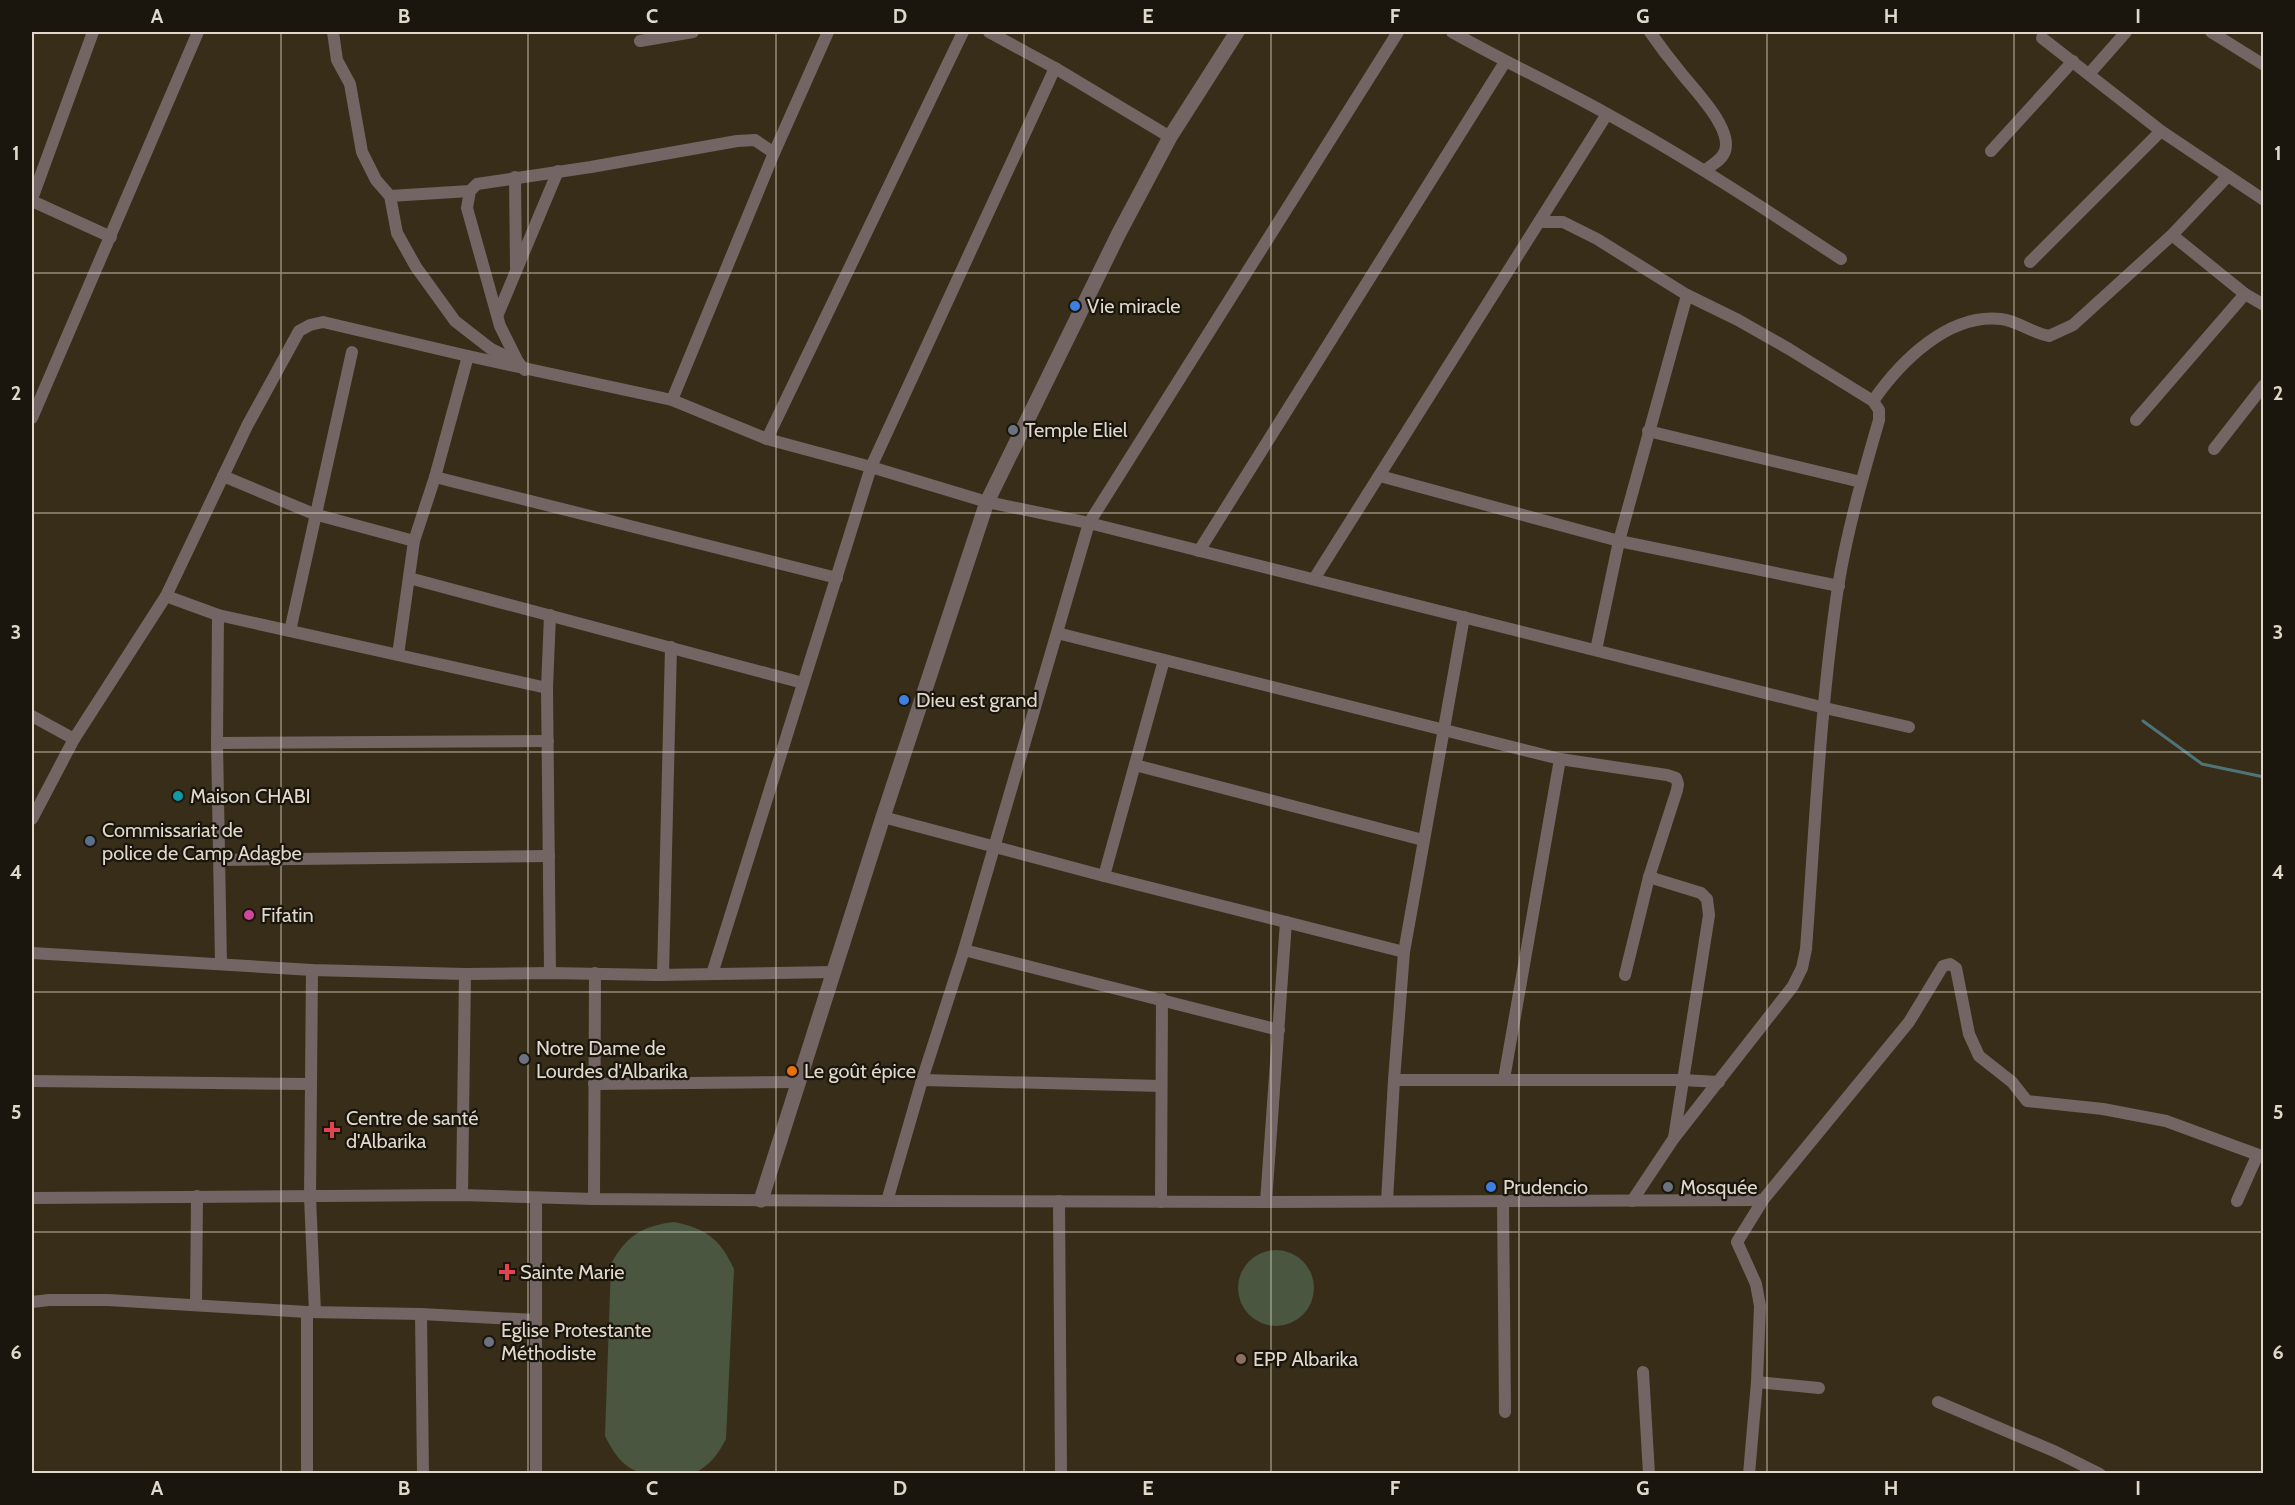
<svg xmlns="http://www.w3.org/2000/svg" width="2295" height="1505" font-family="Cabin,sans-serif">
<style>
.green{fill:#4a5640}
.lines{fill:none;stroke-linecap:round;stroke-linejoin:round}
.stream{stroke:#4e747a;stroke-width:3}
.minor{stroke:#726564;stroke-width:12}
.tertiary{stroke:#726564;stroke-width:15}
.grid{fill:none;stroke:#dfd8cb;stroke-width:1.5;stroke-opacity:0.55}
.shop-dot{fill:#3f7fe0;stroke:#1b160d;stroke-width:2}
.worship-dot{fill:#6b7280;stroke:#1b160d;stroke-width:2}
.culture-dot{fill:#0f9aa8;stroke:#1b160d;stroke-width:2}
.service-dot{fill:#5c6f8a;stroke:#1b160d;stroke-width:2}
.hotel-dot{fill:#d1479c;stroke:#1b160d;stroke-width:2}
.food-dot{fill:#e8710a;stroke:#1b160d;stroke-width:2}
.health-dot{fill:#e0444e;stroke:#1b160d;stroke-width:2}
.education-dot{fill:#8d6e63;stroke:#1b160d;stroke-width:2}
.labels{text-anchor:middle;stroke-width:4.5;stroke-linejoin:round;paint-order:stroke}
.poi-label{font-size:20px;fill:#dfd8cb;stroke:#1b160d;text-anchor:start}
.neatline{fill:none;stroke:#dfd8cb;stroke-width:2}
.grid-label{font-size:20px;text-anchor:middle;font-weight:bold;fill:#dfd8cb}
</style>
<rect width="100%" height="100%" fill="#382d18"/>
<g class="green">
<path d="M 674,1222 C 707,1229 720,1239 734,1269 L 726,1439 C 718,1454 710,1466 694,1473 C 648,1474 628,1483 605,1436 L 611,1264 C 627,1235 642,1226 674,1222 Z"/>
<circle cx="1276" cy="1288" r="38"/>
</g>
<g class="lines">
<path class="stream" d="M 2143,721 L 2202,764 L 2264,777"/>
<g class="minor">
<path d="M 333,32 L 337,60 L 350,84 L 362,152 L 376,180 L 390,196 L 397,233 L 416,267 L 455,321 L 491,349 L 518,362"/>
<path d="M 989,32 L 1055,68 L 1170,137"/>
<path d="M 1452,32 C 1503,61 1557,86 1609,115 C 1689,159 1765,209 1841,259"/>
<path d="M 1650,32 C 1659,45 1668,57 1678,69 C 1691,87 1733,127 1725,151 C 1722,160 1712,165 1705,170"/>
<path d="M 2211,32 L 2264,65"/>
<path d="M 2042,38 L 2161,131 L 2264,200"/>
<path d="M 640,41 L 693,32"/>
<path d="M 2089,74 L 2126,32"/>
<path d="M 1991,151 L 2073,61"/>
<path d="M 515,177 L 516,268"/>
<path d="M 390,196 L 470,191"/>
<path d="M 32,199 L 93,32"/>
<path d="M 32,201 L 111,237"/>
<path d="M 1540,222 L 1563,222 L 1597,239 L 1687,295 L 1738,320 L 1789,349 L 1873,401 L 1879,410 L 1879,420 C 1863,475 1847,531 1838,587 C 1820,707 1815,829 1806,949 L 1802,968 L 1793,986 L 1674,1138 L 1632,1201"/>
<path d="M 2172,235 L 2245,294 L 2264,305"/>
<path d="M 2030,262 L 2161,131"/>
<path d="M 498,314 L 558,171"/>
<path d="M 525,370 L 518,362 L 500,326 L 467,208 L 470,191 L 477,184 L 591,167 L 737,141 L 755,140 L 774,153"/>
<path d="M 672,400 L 774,153 L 828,32"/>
<path d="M 1873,401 C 1900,362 1948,313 2001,319 C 2018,321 2032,333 2049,336 L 2073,325 L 2172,235 L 2227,177"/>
<path d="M 32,418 L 198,32"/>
<path d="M 2136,420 L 2245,294"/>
<path d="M 1648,431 L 1861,482"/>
<path d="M 767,439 L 963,32"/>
<path d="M 2214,449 L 2264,385"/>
<path d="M 223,476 L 314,514 L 414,541"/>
<path d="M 1380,476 L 1619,541 L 1839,586"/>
<path d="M 435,477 L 837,578"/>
<path d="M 1199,551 L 1505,62"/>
<path d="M 409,578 L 803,683"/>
<path d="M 1314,579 L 1607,114"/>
<path d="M 166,596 L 247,426 L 299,331 L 310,325 L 323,322 L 468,356"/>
<path d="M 290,631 L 352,352"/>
<path d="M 1057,633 L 1560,759 L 1667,775 L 1676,778 L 1678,784 L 1677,790 L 1649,877 L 1625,975"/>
<path d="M 1596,650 L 1619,541 L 1687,295"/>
<path d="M 398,655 L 414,541 L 435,477 L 468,356 L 672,400 L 767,439 L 871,467 L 987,502 L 1089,523 L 1825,708 L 1909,727"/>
<path d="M 1164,660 L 1104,876 L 1404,952"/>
<path d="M 32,716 L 74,739 L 32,819"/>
<path d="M 74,739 L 166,596 L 218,615"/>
<path d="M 217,743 L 548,741"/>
<path d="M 1135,765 L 1423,840"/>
<path d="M 883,817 L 1104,876"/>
<path d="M 220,860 L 549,856"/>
<path d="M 1649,877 L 1701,893 L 1707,899 L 1709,915 L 1674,1138"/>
<path d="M 964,950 L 1279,1030"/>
<path d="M 32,953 L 312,970 L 465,974 L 550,973 L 657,975 L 834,972"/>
<path d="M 221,964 L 217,743 L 218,615 L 547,688"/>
<path d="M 312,970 L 310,1197 L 315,1312"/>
<path d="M 550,973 L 547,688 L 550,615"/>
<path d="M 712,974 L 871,467 L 1055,68"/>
<path d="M 663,975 L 671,647"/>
<path d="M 1504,1079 L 1560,759"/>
<path d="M 922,1080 L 1161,1086"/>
<path d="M 1394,1080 L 1682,1080 L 1719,1082"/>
<path d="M 32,1081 L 310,1084"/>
<path d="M 594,1084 L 798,1082"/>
<path d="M 462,1195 L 465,974"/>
<path d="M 32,1198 L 462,1195 L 594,1199 L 887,1201 L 1266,1202 L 1763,1200"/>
<path d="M 594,1199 L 595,973"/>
<path d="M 887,1201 L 922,1080 L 964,950 L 1089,523 L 1398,32"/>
<path d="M 1059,1201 L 1061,1474"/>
<path d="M 1387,1201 L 1394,1080 L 1404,952 L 1464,617"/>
<path d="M 1503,1201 L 1505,1412"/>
<path d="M 2237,1201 L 2257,1156"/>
<path d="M 1161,1202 L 1162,999"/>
<path d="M 1266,1202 L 1286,922"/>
<path d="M 32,1302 L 49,1300 L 108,1300 L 307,1312 L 421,1314 L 536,1320"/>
<path d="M 196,1305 L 197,1196"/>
<path d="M 307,1312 L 307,1474"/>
<path d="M 421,1314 L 423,1474"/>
<path d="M 1643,1372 L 1649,1474"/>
<path d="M 1757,1382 L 1819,1388"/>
<path d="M 1938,1402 L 2056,1452 L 2100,1474"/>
<path d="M 536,1474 L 536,1198"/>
<path d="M 1749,1474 L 1757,1382 L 1760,1306 L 1756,1284 L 1737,1242 L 1763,1200 L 1909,1022 L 1943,966 L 1950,964 L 1956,968 L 1969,1034 L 1979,1056 L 2012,1082 L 2027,1101 L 2103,1109 L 2166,1121 L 2264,1157"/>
</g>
<path class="tertiary" d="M 761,1200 L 883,817 L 987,502 L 1119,233 L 1170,137 L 1237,32"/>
</g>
<path class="grid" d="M 281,32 L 281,1474M 528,32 L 528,1474M 776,32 L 776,1474M 1024,32 L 1024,1474M 1271,32 L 1271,1474M 1519,32 L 1519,1474M 1767,32 L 1767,1474M 2014,32 L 2014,1474M 32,273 L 2264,273M 32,513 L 2264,513M 32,752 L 2264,752M 32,992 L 2264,992M 32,1232 L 2264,1232"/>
<g class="shop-dot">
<circle cx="1075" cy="306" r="6"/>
<circle cx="904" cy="700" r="6"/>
<circle cx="1491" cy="1187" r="6"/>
</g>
<g class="worship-dot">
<circle cx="1013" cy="430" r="6"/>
<circle cx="524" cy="1059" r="6"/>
<circle cx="1668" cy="1187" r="6"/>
<circle cx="489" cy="1342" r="6"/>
</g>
<circle class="culture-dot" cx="178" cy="796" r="6"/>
<circle class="service-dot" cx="90" cy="841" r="6"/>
<circle class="hotel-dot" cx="249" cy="915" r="6"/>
<circle class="food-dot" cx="792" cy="1071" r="6"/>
<g class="health-dot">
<path d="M329 1121h6v6h6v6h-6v6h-6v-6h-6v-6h6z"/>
<path d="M504 1263h6v6h6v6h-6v6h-6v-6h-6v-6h6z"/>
</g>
<circle class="education-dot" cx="1241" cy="1359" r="6"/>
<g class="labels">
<g class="poi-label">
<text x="1087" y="313">Vie miracle</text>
<text x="1025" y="437">Temple Eliel</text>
<text x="916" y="707">Dieu est grand</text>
<text x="190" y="803">Maison CHABI</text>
<text x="102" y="837">Commissariat de<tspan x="102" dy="23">police de Camp Adagbe</tspan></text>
<text x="261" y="922">Fifatin</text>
<text x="536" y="1055">Notre Dame de<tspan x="536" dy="23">Lourdes d'Albarika</tspan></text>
<text x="804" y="1078">Le goût épice</text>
<text x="346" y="1125">Centre de santé<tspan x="346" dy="23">d'Albarika</tspan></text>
<text x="1503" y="1194">Prudencio</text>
<text x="1680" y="1194">Mosquée</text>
<text x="520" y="1279">Sainte Marie</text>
<text x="501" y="1337">Eglise Protestante<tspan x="501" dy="23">Méthodiste</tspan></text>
<text x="1253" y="1366">EPP Albarika</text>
</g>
</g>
<rect width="2295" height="1505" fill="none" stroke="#1b160d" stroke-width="66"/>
<rect x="33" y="33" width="2229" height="1439" class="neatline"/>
<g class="grid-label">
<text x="157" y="23">A</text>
<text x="404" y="23">B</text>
<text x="652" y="23">C</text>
<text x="900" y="23">D</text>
<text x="1148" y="23">E</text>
<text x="1395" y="23">F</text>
<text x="1643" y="23">G</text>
<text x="1891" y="23">H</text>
<text x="2138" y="23">I</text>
<text x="16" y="160">1</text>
<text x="2278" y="160">1</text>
<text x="16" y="400">2</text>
<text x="2278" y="400">2</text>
<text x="16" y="639">3</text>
<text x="2278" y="639">3</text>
<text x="16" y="879">4</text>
<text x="2278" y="879">4</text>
<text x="16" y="1119">5</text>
<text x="2278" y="1119">5</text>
<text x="16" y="1359">6</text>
<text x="2278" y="1359">6</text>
<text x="157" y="1495">A</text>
<text x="404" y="1495">B</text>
<text x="652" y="1495">C</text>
<text x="900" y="1495">D</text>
<text x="1148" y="1495">E</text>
<text x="1395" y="1495">F</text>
<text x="1643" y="1495">G</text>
<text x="1891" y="1495">H</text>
<text x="2138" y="1495">I</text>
</g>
</svg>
